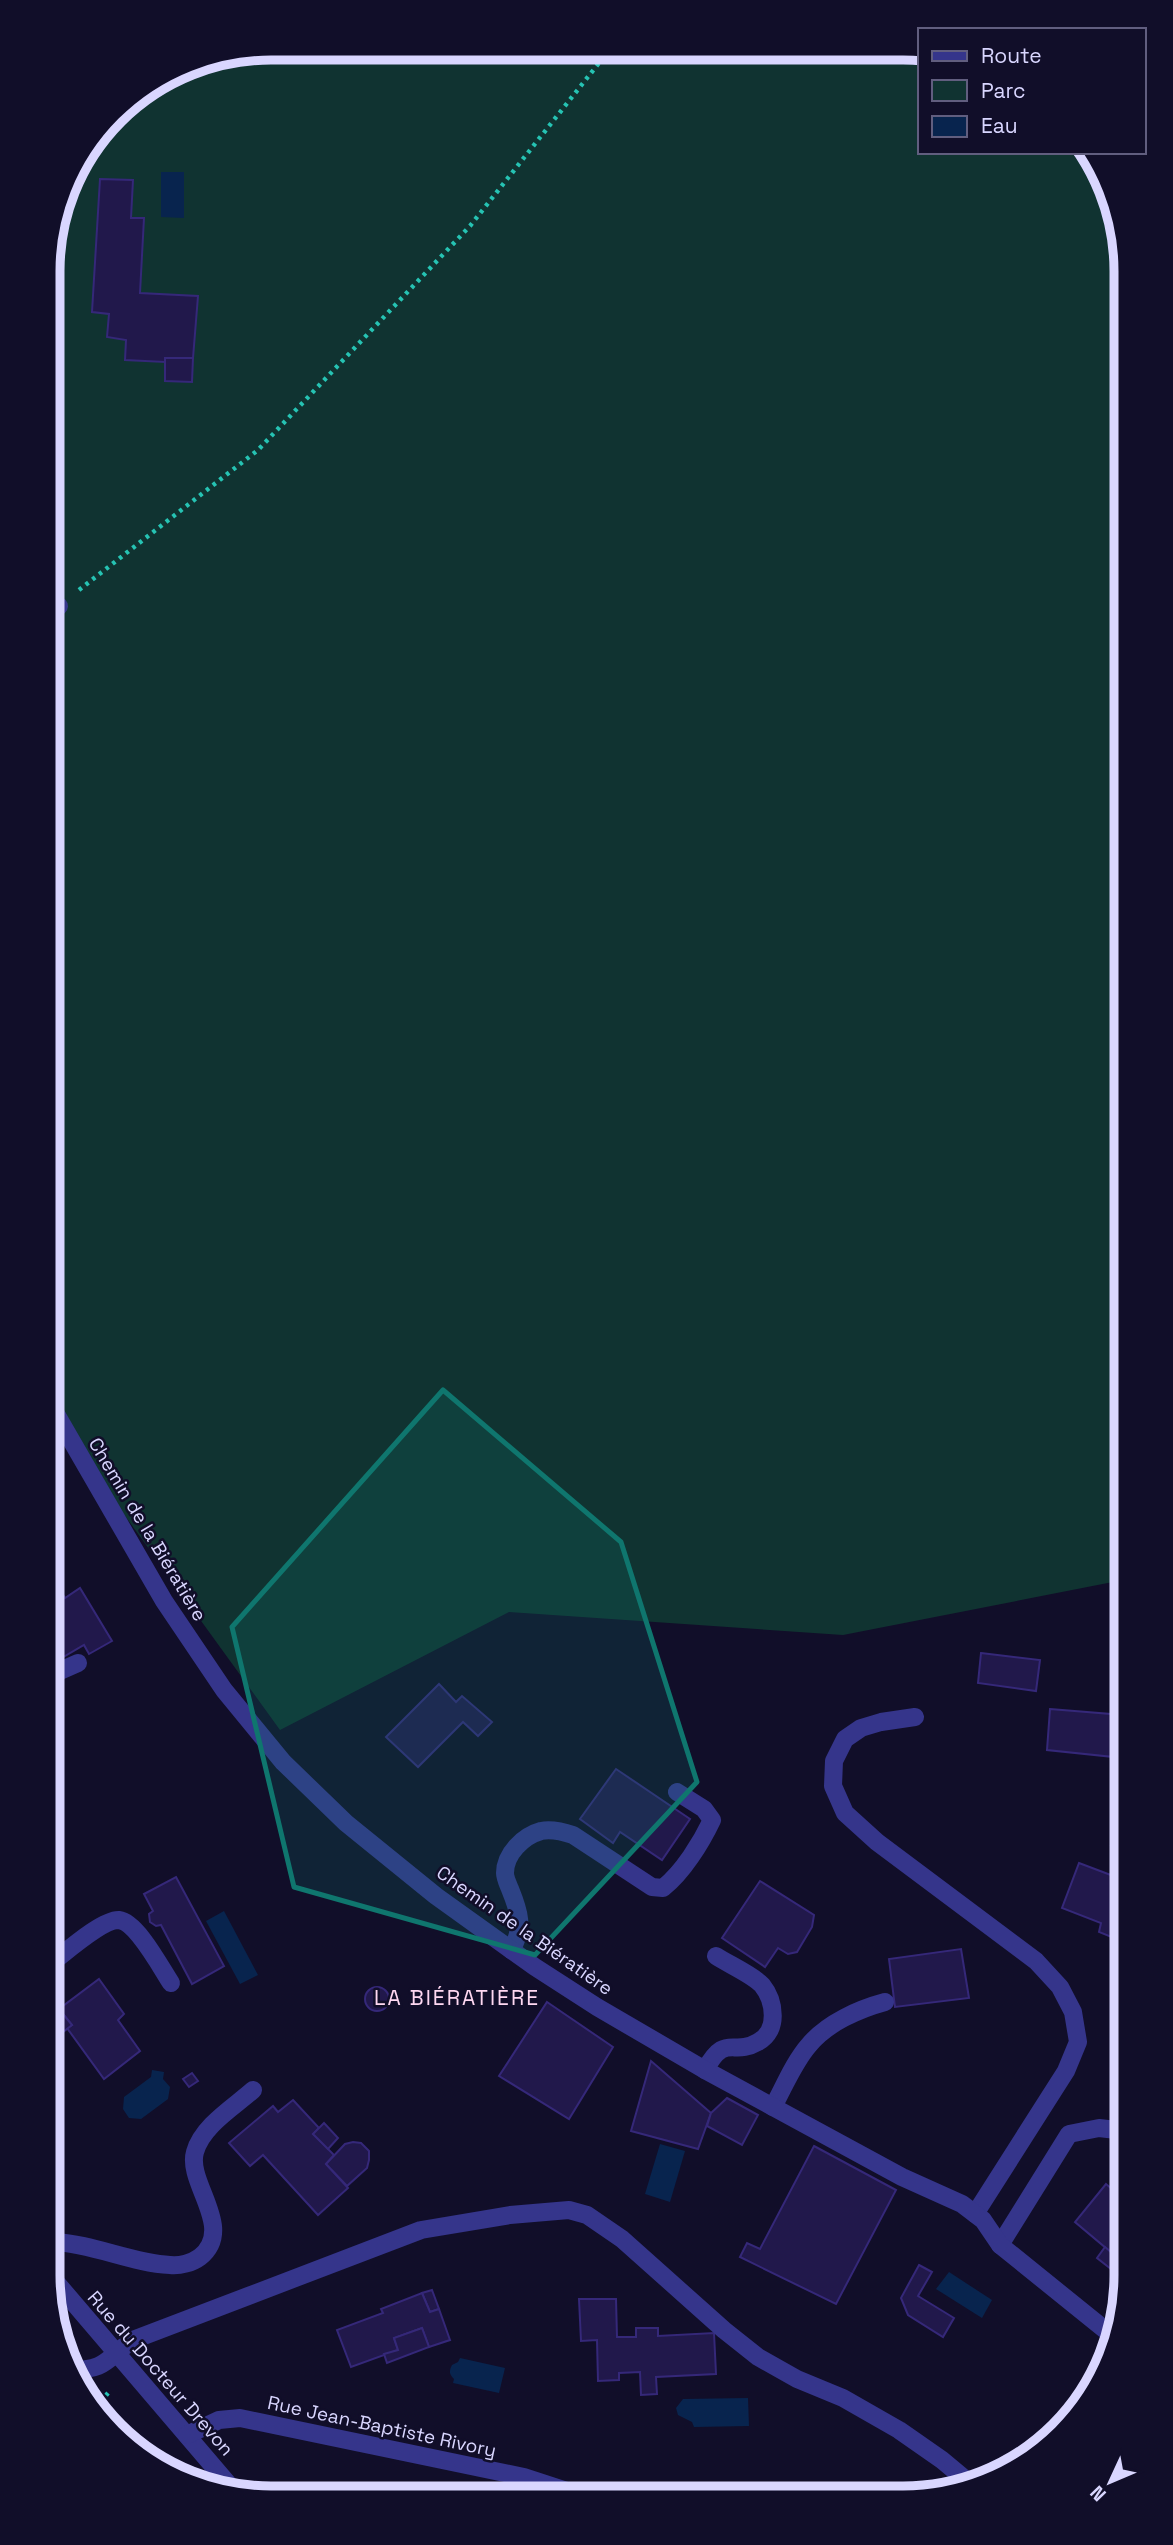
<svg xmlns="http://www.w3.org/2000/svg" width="1173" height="2545" font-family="'Space Grotesk',sans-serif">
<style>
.green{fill:#103331}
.water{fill:#08244e}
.building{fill:#21184b;stroke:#352879;stroke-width:2}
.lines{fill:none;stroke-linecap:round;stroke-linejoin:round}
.path{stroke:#26c3b3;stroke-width:4.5;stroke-dasharray:3.5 5;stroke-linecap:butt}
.lane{stroke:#35358b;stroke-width:18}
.street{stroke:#35358b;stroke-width:18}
.marked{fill:#0f766e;fill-opacity:0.2;stroke:#0f766e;stroke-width:5;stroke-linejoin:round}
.labels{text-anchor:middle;stroke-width:5;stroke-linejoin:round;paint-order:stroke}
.street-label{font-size:19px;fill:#d9d6ff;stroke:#110e29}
.neighbourhood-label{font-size:21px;letter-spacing:2px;fill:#ffd8f2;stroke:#110e29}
.rim{fill:none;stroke:#d9d6ff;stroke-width:9}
</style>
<rect width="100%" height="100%" fill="#110e29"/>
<path class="green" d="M 270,47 L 919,51 L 919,152 L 1091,152 L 1096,158 L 1118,212 L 1123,1580 L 843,1635 L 509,1612 L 280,1730 L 52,1415 L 48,255 L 70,171 L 123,103 L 185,64 Z"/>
<g class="water">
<path d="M 161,172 L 184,172 L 184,218 L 161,217 Z"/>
<path d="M 224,1911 L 258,1975 L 240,1984 L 206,1921 Z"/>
<path d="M 152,2070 L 164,2072 L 163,2079 L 170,2087 L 168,2099 L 141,2119 L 129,2118 L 123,2109 L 124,2097 L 151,2077 Z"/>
<path d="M 660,2144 L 685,2151 L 670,2202 L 645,2194 Z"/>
<path d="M 949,2272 L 992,2300 L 982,2318 L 936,2289 Z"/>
<path d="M 460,2358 L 505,2368 L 499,2393 L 453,2383 L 454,2379 C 449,2374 449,2371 452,2365 L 458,2362 Z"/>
<path d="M 748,2398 L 749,2426 L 694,2427 L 692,2422 L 678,2415 L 676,2408 L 683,2399 Z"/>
</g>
<g class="building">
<path d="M 100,179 L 133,180 L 131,218 L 144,218 L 140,293 L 198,296 L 193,358 L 165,358 L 165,362 L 125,360 L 126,340 L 107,337 L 109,314 L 92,312 Z"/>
<path d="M 165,358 L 193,358 L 192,382 L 165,381 Z"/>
<path d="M 52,1576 L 65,1598 L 80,1588 L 112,1641 L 89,1654 L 84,1645 L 53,1663 Z"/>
<path d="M 981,1653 L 1040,1660 L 1036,1691 L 978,1683 Z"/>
<path d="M 439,1684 L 456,1702 L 462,1696 L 492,1722 L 478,1736 L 463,1722 L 418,1767 L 386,1737 Z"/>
<path d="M 1050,1709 L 1123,1715 L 1123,1773 L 1113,1763 L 1113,1757 L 1047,1750 Z"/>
<path d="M 616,1769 L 690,1819 L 662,1860 L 620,1832 L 613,1843 L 580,1819 Z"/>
<path d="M 1114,1838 L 1124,1841 L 1124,1850 L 1111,1845 Z"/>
<path d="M 1079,1863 L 1124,1880 L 1124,1942 L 1099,1932 L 1101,1923 L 1062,1908 Z"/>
<path d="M 176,1877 L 224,1966 L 192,1984 L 161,1925 L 156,1926 L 150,1922 L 149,1914 L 153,1911 L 144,1894 Z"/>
<path d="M 760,1881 L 814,1915 L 812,1927 L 797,1952 L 788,1954 L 778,1948 L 765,1967 L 722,1938 Z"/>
<path d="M 961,1949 L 969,1998 L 895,2007 L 889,1959 Z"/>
<path d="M 99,1979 L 124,2014 L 118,2020 L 140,2051 L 104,2079 L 67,2028 L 72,2025 L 59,2009 Z"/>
<circle cx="377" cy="1999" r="12"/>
<path d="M 547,2002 L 613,2047 L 569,2119 L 499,2076 Z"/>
<path d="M 59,2009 L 72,2025 L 58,2036 L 54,2031 L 54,2012 Z"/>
<path d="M 651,2061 L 711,2113 L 698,2149 L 631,2131 Z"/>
<path d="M 192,2073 L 198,2081 L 189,2087 L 183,2079 Z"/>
<path d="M 727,2098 L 758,2115 L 742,2145 L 707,2126 L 711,2113 Z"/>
<path d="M 293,2100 L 319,2128 L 313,2134 L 334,2155 L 326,2164 L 348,2188 L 318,2215 L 263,2155 L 250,2166 L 229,2143 L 273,2106 L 278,2112 Z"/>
<path d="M 324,2123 L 338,2138 L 328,2149 L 313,2134 Z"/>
<path d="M 353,2142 L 361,2143 L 369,2151 L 369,2160 L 367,2168 L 347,2186 L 326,2164 L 345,2144 Z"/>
<path d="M 814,2146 L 896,2190 L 836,2304 L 740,2257 L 747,2243 L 760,2249 Z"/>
<path d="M 1106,2184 L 1125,2200 L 1125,2264 L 1075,2222 Z"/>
<path d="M 1105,2247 L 1125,2264 L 1125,2280 L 1097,2258 Z"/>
<path d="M 919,2265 L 932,2272 L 918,2296 L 954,2318 L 943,2337 L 908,2315 L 901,2298 Z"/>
<path d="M 432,2290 L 439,2309 L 430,2312 L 422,2293 Z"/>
<path d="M 422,2293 L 430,2312 L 439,2309 L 450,2340 L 429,2347 L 422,2328 L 394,2338 L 398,2350 L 351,2367 L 337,2330 L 383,2313 L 381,2309 Z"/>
<path d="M 579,2299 L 616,2299 L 617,2337 L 636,2337 L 636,2328 L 658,2328 L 658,2336 L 714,2333 L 716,2374 L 656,2377 L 657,2394 L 641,2395 L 640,2372 L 619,2373 L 619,2380 L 598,2381 L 597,2340 L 581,2341 Z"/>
<path d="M 422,2328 L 429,2347 L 387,2363 L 384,2354 L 398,2350 L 394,2338 Z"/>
</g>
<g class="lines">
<g class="path">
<path d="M 79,590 L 258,450 L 470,226 L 610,49"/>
<path d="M 95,2408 L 108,2393"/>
</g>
<g class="lane">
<path d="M 53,1674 L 78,1663"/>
<path d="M 915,1717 L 881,1722 L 861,1728 L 845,1739 L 834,1761 L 833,1786 L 845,1813 L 877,1842 L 1036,1961 L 1060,1987 L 1073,2012 L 1078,2042 L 1066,2071 L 975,2214"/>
<path d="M 511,1950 C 525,1928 519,1911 510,1889 C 508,1884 505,1878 505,1873 C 505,1854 523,1836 541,1831 C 551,1829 564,1832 573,1835 L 652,1887 L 663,1888 C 683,1872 701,1843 712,1820 L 704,1809 L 677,1792"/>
<path d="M 54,1961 C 67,1951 103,1919 119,1920 C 137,1922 161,1968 171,1983"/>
<path d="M 705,2070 C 726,2032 732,2057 758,2042 C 779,2031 775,2001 762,1985 C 753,1975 728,1964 716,1956"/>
<path d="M 773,2107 C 784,2087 794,2062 809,2045 C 827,2023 859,2009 885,2002"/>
<path d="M 55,2242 C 93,2244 132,2263 170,2265 C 180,2266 192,2263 200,2257 C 236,2228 186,2183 195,2152 C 202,2126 234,2107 253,2090"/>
<path d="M 1000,2245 L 1069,2134 L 1099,2128 L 1125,2131"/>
<path d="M 70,2370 C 108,2370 105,2359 133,2340 L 421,2230 L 510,2215 L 569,2210 L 587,2215 L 622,2239 L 724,2330 L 758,2357 L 797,2379 L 843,2398 L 899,2430 L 942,2460 L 972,2485"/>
</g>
<g class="street">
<path d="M 49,615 L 59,606"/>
<path d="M 52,1407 L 164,1601 L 224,1690 L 283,1762 L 346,1823 L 436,1896 L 535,1967 L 597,2007 L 705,2070 L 902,2177 L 962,2204 L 983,2220 L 1000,2245 L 1114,2337"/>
<path d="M 55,2281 L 236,2493"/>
<path d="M 187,2435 L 219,2420 L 240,2418 L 524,2477 L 570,2492"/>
</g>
</g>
<path class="marked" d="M 443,1390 L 621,1542 L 697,1782 L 535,1955 L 294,1887 L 232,1627 Z"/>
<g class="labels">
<g class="street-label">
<text transform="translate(148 1529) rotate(59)" y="7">Chemin de la Biératière</text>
<text transform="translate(525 1930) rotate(35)" y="7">Chemin de la Biératière</text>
<text transform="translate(161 2373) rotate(49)" y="7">Rue du Docteur Drevon</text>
<text transform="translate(382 2426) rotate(12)" y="7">Rue Jean-Baptiste Rivory</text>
</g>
<g class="neighbourhood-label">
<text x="457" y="2005">LA BIÉRATIÈRE</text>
</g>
</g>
<path d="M0 0H1173V2545H0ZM271 60H903A211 211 0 0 1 1114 271V2275A211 211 0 0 1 903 2486H271A211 211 0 0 1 60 2275V271A211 211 0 0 1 271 60Z" fill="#110e29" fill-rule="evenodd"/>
<path class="rim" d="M271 60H903A211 211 0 0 1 1114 271V2275A211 211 0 0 1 903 2486H271A211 211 0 0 1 60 2275V271A211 211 0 0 1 271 60Z"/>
<rect x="918" y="28" width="228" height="126" fill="#110e29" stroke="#615e7f" stroke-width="2"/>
<rect x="932" y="51" width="35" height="10" fill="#35358b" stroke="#615e7f" stroke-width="2"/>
<text x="981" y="63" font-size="21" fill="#d9d6ff">Route</text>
<rect x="932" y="80" width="35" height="21" fill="#103331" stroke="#615e7f" stroke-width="2"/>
<text x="981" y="98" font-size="21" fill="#d9d6ff">Parc</text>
<rect x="932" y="116" width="35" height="21" fill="#08244e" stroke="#615e7f" stroke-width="2"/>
<text x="981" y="133" font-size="21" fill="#d9d6ff">Eau</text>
<g transform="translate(1110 2482) rotate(226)" stroke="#110e29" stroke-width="5" paint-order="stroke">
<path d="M0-5L12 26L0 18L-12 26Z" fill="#d9d6ff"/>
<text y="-10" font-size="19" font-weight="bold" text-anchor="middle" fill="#d9d6ff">N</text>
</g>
</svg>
